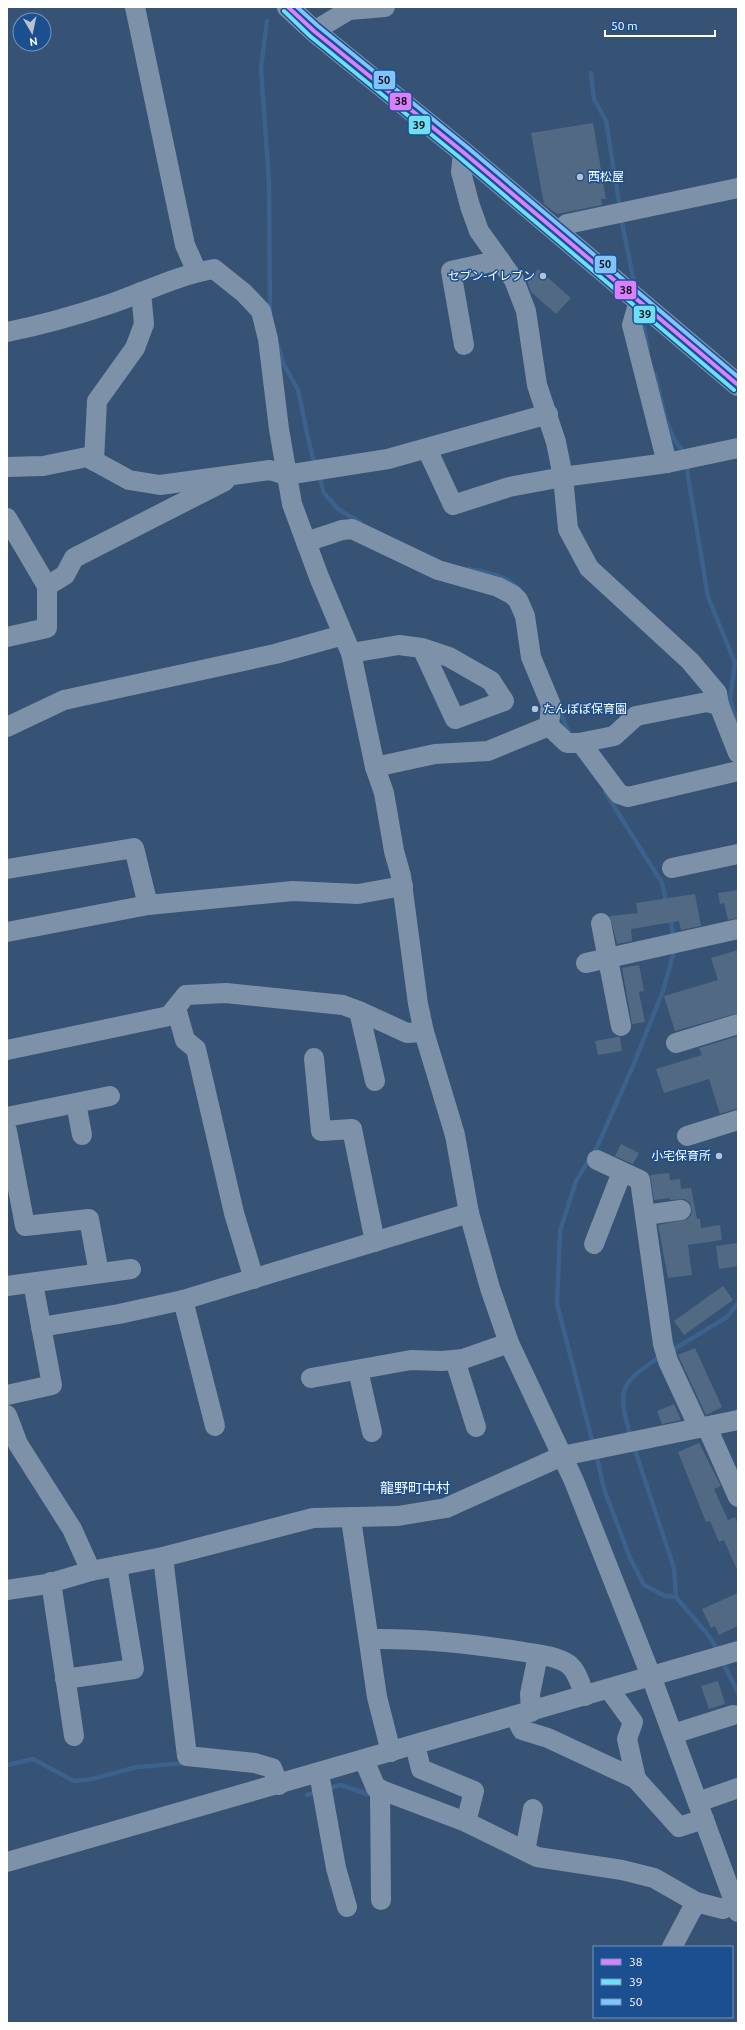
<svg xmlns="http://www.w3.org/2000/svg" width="745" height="2030" font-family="Ubuntu,'Noto Sans JP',sans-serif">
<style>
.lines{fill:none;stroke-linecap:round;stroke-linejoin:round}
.stream{stroke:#3b618d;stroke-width:4.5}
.building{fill:#526984}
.minor{stroke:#7d92a8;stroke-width:20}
.highway{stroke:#7e92a7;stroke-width:22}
.bus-1-casing{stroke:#1b4f8f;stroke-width:7}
.bus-2-casing{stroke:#1b4f8f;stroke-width:7}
.bus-3-casing{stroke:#1b4f8f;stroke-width:7}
.bus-1{stroke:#d880ff;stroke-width:4}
.bus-2{stroke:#6ddff8;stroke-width:4}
.bus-3{stroke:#80c4ff;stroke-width:4}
.poi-dot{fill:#b9c2ce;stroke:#1b4f8f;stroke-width:1.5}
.labels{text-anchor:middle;stroke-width:3;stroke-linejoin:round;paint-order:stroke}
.poi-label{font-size:12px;fill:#fff;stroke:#1b4f8f;text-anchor:start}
.quarter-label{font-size:14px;fill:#fff;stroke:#1b4f8f}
.line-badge{stroke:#1b4f8f;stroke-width:1.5}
.pale-badge-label{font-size:11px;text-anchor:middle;font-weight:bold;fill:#111}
</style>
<rect width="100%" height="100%" fill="#365274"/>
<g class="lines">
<g class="stream">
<path d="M 267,21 L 261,68 L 269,182 L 270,314"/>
<path d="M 591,73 L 594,99 L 606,121 L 620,208"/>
<path d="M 621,218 L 635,287"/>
<path d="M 642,317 L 648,349"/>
<path d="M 278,345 L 283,363 L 298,390 L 310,447 L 316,467"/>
<path d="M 655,374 L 666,420 L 674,439 L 685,454"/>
<path d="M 686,464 L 708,597 L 735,663 L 730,699 L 738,725"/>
<path d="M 319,475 L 324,493 L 338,509 L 361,523"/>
<path d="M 469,569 C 484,572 508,575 518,589"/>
<path d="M 558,707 L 570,735"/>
<path d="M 605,792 L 662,883 L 667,904"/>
<path d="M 670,917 L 674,939"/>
<path d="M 671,1351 L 727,1317 L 738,1303"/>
<path d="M 631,1438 C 617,1389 618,1385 661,1356"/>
<path d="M 593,1444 L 557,1304 L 560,1231 L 576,1181 L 597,1147 L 633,1066 L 663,991 L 675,948"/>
<path d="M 634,1447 L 674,1568 L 676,1597"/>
<path d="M 596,1453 L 604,1489 L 630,1558 L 644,1585 L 665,1596 L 676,1597 L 709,1636 L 718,1651"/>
<path d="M 722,1660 L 738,1693"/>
<path d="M 7,1765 L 33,1759 L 74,1781 L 92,1779 L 137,1767 L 186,1763"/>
<path d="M 326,1789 L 340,1785 L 374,1796"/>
<path d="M 307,1795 L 317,1792"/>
</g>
</g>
<g class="building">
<path d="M 593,123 L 606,199 L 601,199 L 602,205 L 557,214 L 544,204 L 531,133 Z"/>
<path d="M 538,269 L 571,298 L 556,314 L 531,292 L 527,281 Z"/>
<path d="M 738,890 L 738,918 L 728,920 L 724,903 L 720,904 L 718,893 Z"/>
<path d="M 695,894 L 701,926 L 681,930 L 679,921 L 631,929 L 632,941 L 617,944 L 610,916 L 638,913 L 636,903 Z"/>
<path d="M 738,950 L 738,1013 L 675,1031 L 664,996 L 718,980 L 711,958 Z"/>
<path d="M 639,965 L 644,991 L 639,992 L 645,1022 L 632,1024 L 622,968 Z"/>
<path d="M 738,1036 L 738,1108 L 720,1114 L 709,1079 L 664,1093 L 656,1069 L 702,1055 L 699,1048 Z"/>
<path d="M 617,1037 L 620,1037 L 622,1051 L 598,1055 L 595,1041 Z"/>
<path d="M 621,1144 L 639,1153 L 633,1164 L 615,1156 Z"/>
<path d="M 669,1173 L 670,1180 L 680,1179 L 681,1189 L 691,1188 L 697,1219 L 700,1219 L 701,1228 L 720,1225 L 722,1240 L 688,1245 L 692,1275 L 668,1278 L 658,1225 L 688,1219 L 691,1215 L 692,1209 L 690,1203 L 685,1199 L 670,1200 L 670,1198 L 654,1200 L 650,1175 Z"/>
<path d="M 737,1243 L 738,1266 L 719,1269 L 716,1246 Z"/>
<path d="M 723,1286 L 733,1300 L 684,1335 L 674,1321 Z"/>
<path d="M 695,1348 L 722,1407 L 706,1415 L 678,1355 Z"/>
<path d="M 674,1404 L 681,1420 L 662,1424 L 657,1411 Z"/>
<path d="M 699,1443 L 721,1486 L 714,1489 L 728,1520 L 735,1517 L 738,1525 L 738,1572 L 724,1540 L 719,1542 L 710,1521 L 706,1522 L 678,1452 Z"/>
<path d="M 738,1593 L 738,1626 L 719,1635 L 715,1626 L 711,1628 L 702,1609 Z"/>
<path d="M 718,1681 L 725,1704 L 709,1709 L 701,1686 Z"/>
</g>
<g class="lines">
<g class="minor">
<path d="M 135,7 L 185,245 L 197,272"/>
<path d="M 314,31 L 349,10 L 385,7"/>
<path d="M 463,152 L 461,172 L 470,206 L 479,231 L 514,280 L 526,311 L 537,385 L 556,442 L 563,477 L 568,529 L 589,568 L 690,661 L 717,693 L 719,705 L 738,753"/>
<path d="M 558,232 L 567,224 L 738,188"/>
<path d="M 639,301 L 632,325 L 667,463"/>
<path d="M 7,332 C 42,325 77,315 110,304 C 145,292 178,275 214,269 L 244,293 L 261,311 L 268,339 L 279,429 L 292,504 L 319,577 L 351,653 L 375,767 L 384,793 L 394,851 L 401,876 L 418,1004 L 424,1032 L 455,1135 L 469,1213 L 490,1288 L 509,1343 L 574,1481 L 651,1676 L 738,1912"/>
<path d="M 464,345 L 451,271 L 500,260"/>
<path d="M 427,449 L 453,505 L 509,487 L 563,477 L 667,463 L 738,448"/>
<path d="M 94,461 L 97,401 L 135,348 L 144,324 L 141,292"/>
<path d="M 7,467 L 43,466 L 87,457 L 129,480 L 160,485 L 270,470 L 286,475 L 388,459 L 548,414"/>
<path d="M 7,518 L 47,586"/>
<path d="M 306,542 L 342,530 L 352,529 L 438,570 L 498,587 L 513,595 L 518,600 L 525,616 L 531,657 L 551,705 L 549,726 L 488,751 L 435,754 L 375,767"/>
<path d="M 7,637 L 47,628 L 47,586 L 65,575 L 74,558 L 225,481"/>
<path d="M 351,653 L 399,645 L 422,648 L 449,657 L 491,681 L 504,701 L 455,719 L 422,648"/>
<path d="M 549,726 L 567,743 L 579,743 L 614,736 L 636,716 L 707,702 L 719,705"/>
<path d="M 7,727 L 64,700 L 275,654 L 343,635"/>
<path d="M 581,743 L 619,794 L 628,797 L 738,771"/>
<path d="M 672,868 L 738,854"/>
<path d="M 7,869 L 134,848 L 148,905"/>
<path d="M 601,923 L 621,1026"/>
<path d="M 7,932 L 148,905 L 293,891 L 358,894 L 403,886"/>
<path d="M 586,963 L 738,929"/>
<path d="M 176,1008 L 185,1040 L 196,1049 L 234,1213 L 254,1279"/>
<path d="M 359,1011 L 375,1081"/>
<path d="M 676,1043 L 738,1024"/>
<path d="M 7,1050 L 169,1016 L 186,995 L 226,993 L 343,1005 L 359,1011 L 407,1033 L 424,1032"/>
<path d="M 314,1058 L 321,1131 L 352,1129 L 375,1242"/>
<path d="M 76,1103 L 82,1135"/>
<path d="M 7,1117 L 110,1096"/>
<path d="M 7,1131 L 25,1226 L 89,1219 L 99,1273"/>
<path d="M 687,1136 L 738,1120"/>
<path d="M 597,1160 L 640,1180 L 663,1344 L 668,1361 L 699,1428"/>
<path d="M 645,1215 L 681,1210"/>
<path d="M 594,1244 L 622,1172"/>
<path d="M 7,1286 L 131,1269"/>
<path d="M 183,1300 L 215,1426"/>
<path d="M 41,1327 L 119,1314 L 183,1300 L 469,1213"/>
<path d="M 455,1360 L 476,1427"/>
<path d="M 358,1370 L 372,1432"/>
<path d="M 311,1378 L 411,1360 L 442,1361 L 463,1359 L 509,1343"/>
<path d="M 7,1395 L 52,1385 L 33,1283"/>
<path d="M 7,1415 L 18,1444 L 72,1529 L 91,1571"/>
<path d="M 707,1427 L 738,1497"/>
<path d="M 351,1519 L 377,1697 L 391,1752"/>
<path d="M 163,1557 L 187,1756 L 255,1763 L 272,1768 L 279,1785"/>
<path d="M 51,1582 L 74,1736"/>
<path d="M 7,1590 L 47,1584 L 91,1571 L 163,1557 L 313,1518 L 398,1516 L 446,1508 L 562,1456 L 738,1420"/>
<path d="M 369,1639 C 419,1638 468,1643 518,1651 C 534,1654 554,1655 568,1664 C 577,1670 581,1686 585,1696"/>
<path d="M 65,1679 L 134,1669 L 117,1566"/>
<path d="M 609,1689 L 633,1722 L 627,1739 L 636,1779"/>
<path d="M 531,1712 L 530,1694 L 538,1655"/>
<path d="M 515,1716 L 522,1730 L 548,1738 L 636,1779 L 679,1827 L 704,1819"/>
<path d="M 673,1734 L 733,1715"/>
<path d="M 415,1745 L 421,1769 L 474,1791 L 466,1822"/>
<path d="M 364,1760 L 376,1788 L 466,1822 L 537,1857 L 622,1870 L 654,1878 L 696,1902 L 723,1909 L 735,1902 L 738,1903"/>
<path d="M 319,1773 L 336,1868 L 347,1907"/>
<path d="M 380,1789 L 381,1900"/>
<path d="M 698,1802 L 738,1788"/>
<path d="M 525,1851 L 533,1809"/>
<path d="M 7,1862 L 738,1651"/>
<path d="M 672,1947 L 696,1902"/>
</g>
<path class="highway" d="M 288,7 L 314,31 L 463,152 L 738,385"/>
<defs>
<path id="bus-1" d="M 288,7 L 314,31 L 463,152 L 738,385"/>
<path id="bus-2" d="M 284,11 L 310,36 L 459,157 L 734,390"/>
<path id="bus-3" d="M 297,7 L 318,26 L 467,147 L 738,377"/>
</defs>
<use href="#bus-1" class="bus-1-casing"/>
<use href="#bus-2" class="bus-2-casing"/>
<use href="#bus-3" class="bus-3-casing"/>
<use href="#bus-1" class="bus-1"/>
<use href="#bus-2" class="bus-2"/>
<use href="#bus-3" class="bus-3"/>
</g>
<g class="poi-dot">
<circle cx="580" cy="177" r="4"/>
<circle cx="543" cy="276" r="4"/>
<circle cx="535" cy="709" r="4"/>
<circle cx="719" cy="1156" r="4"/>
</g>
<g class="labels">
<g class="poi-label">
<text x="588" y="181">西松屋</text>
<text x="535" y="280" text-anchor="end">セブン-イレブン</text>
<text x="543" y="713">たんぽぽ保育園</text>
<text x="711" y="1160" text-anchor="end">小宅保育所</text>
</g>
<g class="quarter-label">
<text x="415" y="1493">龍野町中村</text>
</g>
</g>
<g class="line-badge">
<rect x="373" y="70" width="23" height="20" rx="4" fill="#80c4ff"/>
<rect x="389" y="92" width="23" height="19" rx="4" fill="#d880ff"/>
<rect x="408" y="115" width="23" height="20" rx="4" fill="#6ddff8"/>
<rect x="594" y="255" width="23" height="19" rx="4" fill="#80c4ff"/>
<rect x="614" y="280" width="23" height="20" rx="4" fill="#d880ff"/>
<rect x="633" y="305" width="23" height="19" rx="4" fill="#6ddff8"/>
</g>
<g class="pale-badge-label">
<text x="384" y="84">50</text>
<text x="401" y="105">38</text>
<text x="419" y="129">39</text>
<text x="605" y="268">50</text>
<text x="626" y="294">38</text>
<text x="645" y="318">39</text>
</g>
<rect width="745" height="2030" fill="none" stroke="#ffffff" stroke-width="16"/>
<rect x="593" y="1946" width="140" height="72" fill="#1b4f8f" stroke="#7695bc"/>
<rect x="601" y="1959" width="20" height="6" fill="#d880ff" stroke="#7695bc"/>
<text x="629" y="1966" font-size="12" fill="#ffffff">38</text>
<rect x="601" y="1979" width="20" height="6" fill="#6ddff8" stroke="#7695bc"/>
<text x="629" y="1986" font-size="12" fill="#ffffff">39</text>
<rect x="601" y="1999" width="20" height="6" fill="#80c4ff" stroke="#7695bc"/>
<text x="629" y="2006" font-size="12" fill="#ffffff">50</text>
<g transform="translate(32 32) rotate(171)"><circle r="19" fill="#1b4f8f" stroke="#7695bc"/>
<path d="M0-3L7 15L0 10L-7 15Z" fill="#b9c2ce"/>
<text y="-6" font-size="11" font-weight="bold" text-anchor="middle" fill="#ffffff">N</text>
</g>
<path d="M605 30v6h110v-6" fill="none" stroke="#ffffff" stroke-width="2"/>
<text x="611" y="30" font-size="12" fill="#ffffff" stroke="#1b4f8f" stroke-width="3" paint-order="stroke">50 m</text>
</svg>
